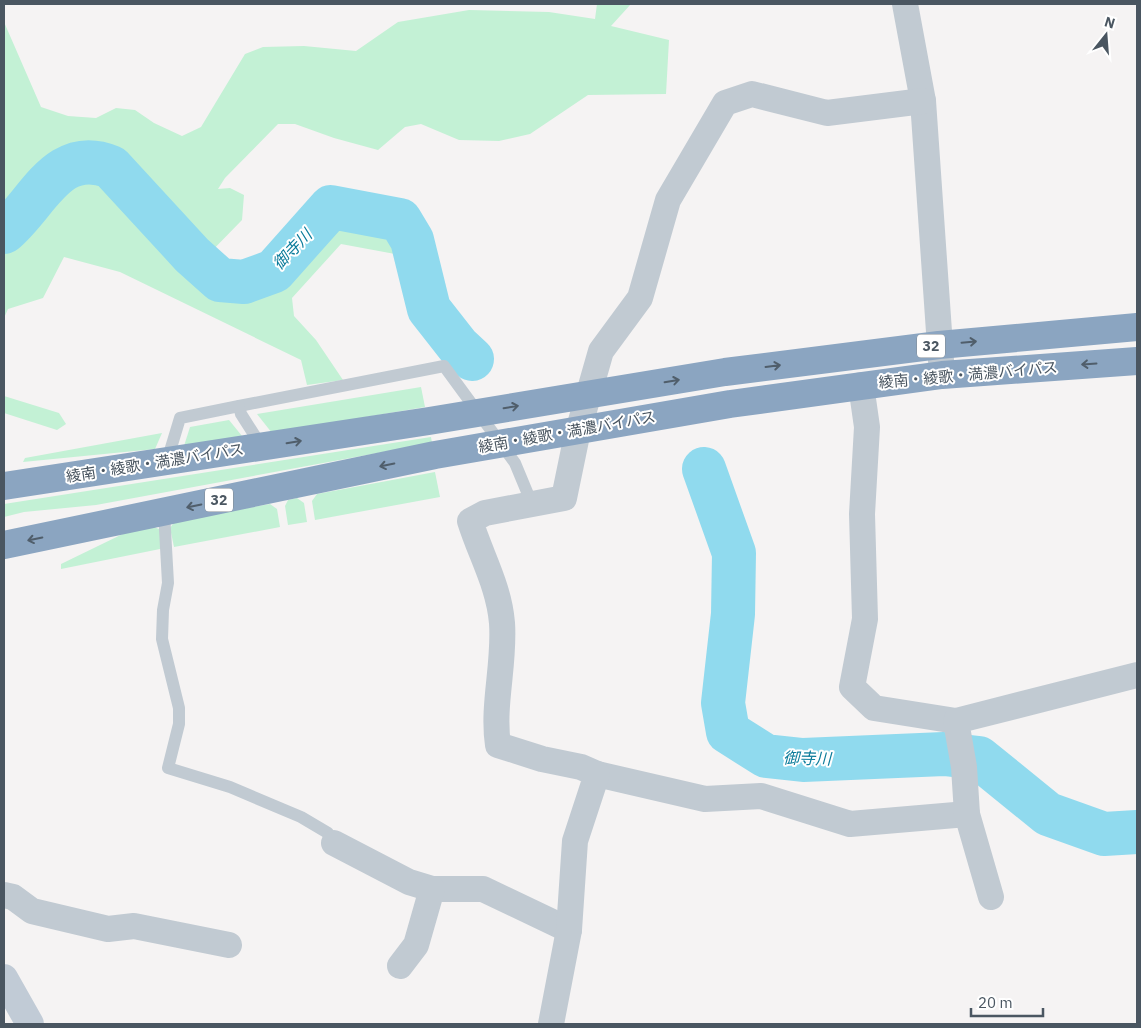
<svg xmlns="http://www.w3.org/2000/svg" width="1141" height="1028" font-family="'IBM Plex Sans','Noto Sans JP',sans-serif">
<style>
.green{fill:#c3f1d5}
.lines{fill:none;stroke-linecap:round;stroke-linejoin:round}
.river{stroke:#90daee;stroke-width:44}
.lane{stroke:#c1cad2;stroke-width:12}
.street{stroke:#c1cad2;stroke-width:26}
.secondary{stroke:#c1cbd6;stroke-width:28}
.highway{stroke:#8ba5c1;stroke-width:28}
.oneway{stroke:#505e6b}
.labels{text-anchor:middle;stroke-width:4;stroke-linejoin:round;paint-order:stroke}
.shield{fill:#fff;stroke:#808990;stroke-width:1}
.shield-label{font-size:14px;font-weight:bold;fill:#4a5661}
.street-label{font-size:15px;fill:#4a5661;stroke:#fff}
.water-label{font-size:16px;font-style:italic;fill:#0c7c9b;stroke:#fff}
</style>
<rect width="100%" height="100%" fill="#f5f3f3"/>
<g class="green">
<path d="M 597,4 L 631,4 L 611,26 L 669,40 L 666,94 L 588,95 L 530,134 L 499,141 L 459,140 L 421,124 L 405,127 L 378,150 L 334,138 L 295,124 L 278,124 L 225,178 L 218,189 L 230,188 L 244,195 L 242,220 L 205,258 L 115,164 L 93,155 L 73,157 L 49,171 L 4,226 L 4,22 L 41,107 L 68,116 L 96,118 L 116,108 L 135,110 L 154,123 L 182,136 L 201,127 L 245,54 L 263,47 L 304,46 L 356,51 L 398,22 L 469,10 L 549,12 L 595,19 Z"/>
<path d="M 93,165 L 109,171 L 188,258 L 218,285 L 244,287 L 277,276 L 334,212 L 397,226 L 406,239 L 395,254 L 341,244 L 292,298 L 294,316 L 316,340 L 343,380 L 307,385 L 301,360 L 120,272 L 64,257 L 43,298 L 8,309 L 4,318 L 4,240 C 38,215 47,171 93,165 Z"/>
<path d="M 421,387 L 425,407 L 272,433 L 257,414 Z"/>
<path d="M 4,396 L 59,413 L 66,424 L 57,430 L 4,413 Z"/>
<path d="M 229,420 L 242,436 L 184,446 L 190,427 Z"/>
<path d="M 162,433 L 155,449 L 23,462 L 25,458 Z"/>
<path d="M 431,437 L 432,443 L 96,505 L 24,512 L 4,517 L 4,504 Z"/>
<path d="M 435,472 L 440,497 L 315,520 L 312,501 L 317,494 Z"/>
<path d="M 297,498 L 304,503 L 307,522 L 288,525 L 285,506 L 288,500 Z"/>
<path d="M 270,504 L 277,509 L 280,527 L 174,547 L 170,528 L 175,521 Z"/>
<path d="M 152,526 L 161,530 L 165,548 L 61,569 L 61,564 L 133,529 Z"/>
</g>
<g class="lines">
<g class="river">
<path d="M 4,232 C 38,204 57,145 111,167 L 192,255 L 220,280 L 244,282 L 274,271 L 331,207 L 400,220 L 412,240 L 429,309 L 458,346 L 472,359"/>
<path d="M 704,469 L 734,553 L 733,614 L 723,703 L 728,732 L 766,756 L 803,760 L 944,754 L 979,758 L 1048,814 L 1104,834 L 1137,832"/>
</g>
<g class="lane">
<path d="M 262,447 L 241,414 L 239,406 L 444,366 L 515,463 L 532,504"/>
<path d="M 167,461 L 180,418 L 239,406"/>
<path d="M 164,512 L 168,583 L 163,610 L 162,639 L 179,708 L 179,724 L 168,768 L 230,787 L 301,817 L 328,833 L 334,843"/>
</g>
<g class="street">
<path d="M 905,4 L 923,101 L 942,375"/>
<path d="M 861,385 L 867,427 L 862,514 L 865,619 L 852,687 L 874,708 L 956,721"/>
<path d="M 597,774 L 705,799 L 761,796 L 850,824 L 967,814"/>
<path d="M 334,843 L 409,882 L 432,889 L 483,889 L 569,930"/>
<path d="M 4,895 L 13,897 L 32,911 L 108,929 L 134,926 L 229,945"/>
<path d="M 991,897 L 967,814 L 964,767 L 956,721 L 1137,675"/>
<path d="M 400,966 L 416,945 L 432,889"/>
<path d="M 551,1024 L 569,930 L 575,841 L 597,774 L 581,767 L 542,759 L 498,745 C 492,705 505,664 502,623 C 499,586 481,556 470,521 L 485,513 L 564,498 L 577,435 L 601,351 L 640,298 L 668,200 L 725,103 L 752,94 L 827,113 L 923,101"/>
</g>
<path class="secondary" d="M 4,978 L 30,1024"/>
<g class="highway">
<path d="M 4,486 L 429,421 L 725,372 L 939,345 L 1137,327"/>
<path d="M 4,545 L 435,455 L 730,404 L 942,375 L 1137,361"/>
</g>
</g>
<defs><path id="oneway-shaft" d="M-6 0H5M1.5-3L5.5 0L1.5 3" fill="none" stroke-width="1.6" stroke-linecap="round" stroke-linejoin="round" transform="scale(1.25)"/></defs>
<g class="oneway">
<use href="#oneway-shaft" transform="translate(969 342) rotate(-5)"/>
<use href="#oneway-shaft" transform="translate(1089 364) rotate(176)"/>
<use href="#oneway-shaft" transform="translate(773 366) rotate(-7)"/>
<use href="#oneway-shaft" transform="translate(672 381) rotate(-9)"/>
<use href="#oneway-shaft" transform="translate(511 407) rotate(-9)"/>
<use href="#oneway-shaft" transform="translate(294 442) rotate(-9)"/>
<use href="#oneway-shaft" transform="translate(387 465) rotate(168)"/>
<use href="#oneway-shaft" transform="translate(194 506) rotate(168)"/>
<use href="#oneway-shaft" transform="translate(35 539) rotate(168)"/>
</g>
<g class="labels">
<g class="shield">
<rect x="917" y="334.5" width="28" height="23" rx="4"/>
<rect x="205" y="488.5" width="28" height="23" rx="4"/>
</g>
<g class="shield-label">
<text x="931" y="351">32</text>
<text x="219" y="505">32</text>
</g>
<g class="street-label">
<text transform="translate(968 375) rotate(-5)" y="5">綾南・綾歌・満濃バイパス</text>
<text transform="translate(567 432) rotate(-10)" y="5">綾南・綾歌・満濃バイパス</text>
<text transform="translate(155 463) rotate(-9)" y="5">綾南・綾歌・満濃バイパス</text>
</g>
<g class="water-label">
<text transform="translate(292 249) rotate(-46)" y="6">御寺川</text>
<text transform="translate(807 758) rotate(1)" y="6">御寺川</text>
</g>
</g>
<rect width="1141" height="1028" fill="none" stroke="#4a5661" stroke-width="10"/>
<g transform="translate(1106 35) rotate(17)" stroke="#ffffff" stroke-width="4" paint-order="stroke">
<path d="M0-4L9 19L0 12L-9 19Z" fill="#4a5661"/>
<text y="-8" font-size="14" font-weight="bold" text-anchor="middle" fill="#4a5661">N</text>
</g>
<path d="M971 1008v8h72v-8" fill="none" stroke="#4a5661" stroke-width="2.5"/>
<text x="978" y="1008" font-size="15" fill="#4a5661" stroke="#ffffff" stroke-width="4" paint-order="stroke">20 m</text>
</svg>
